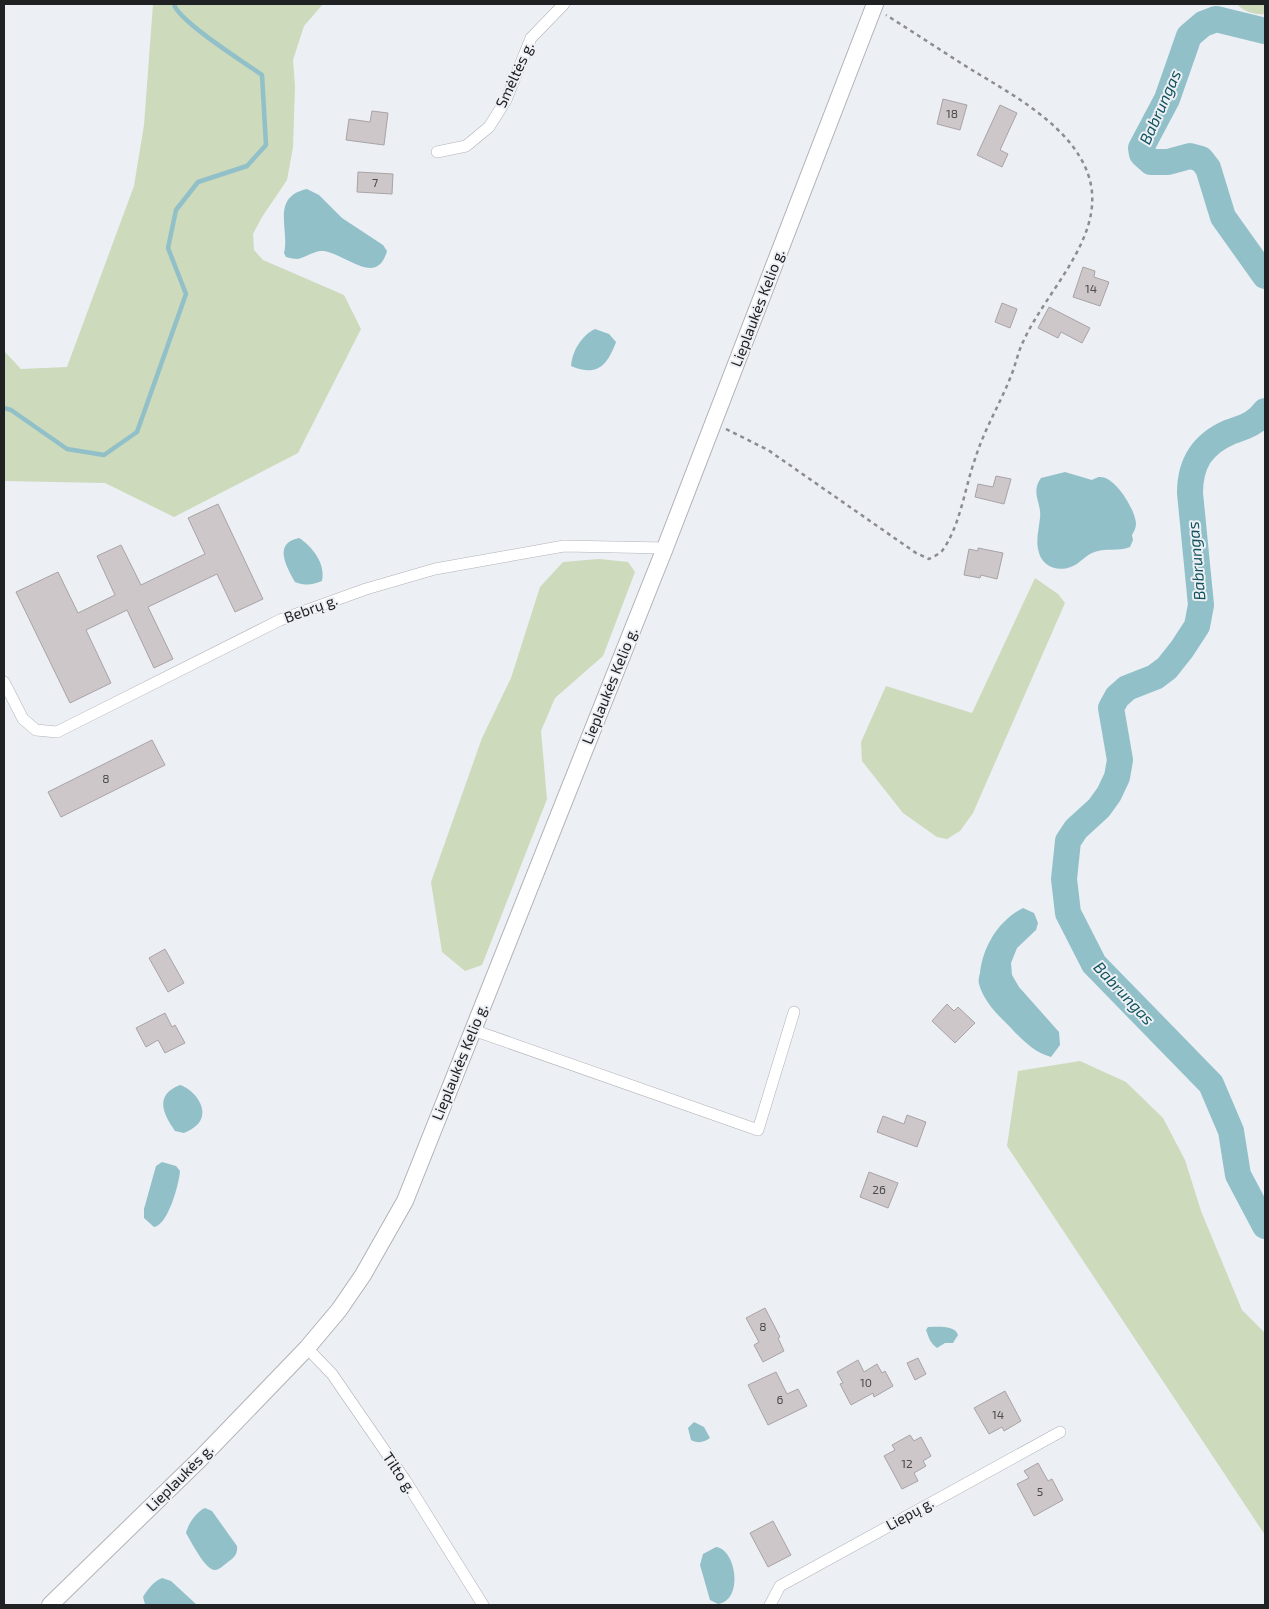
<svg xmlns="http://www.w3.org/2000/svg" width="1269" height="1609" font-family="'Exo 2',sans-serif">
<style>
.green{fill:#cddabc}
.water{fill:#91c0c9}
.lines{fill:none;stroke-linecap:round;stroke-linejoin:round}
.stream{stroke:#91c0c9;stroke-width:4.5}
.river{stroke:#91c0c9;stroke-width:26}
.building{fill:#cdc7c9;stroke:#a9a3a6}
.street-casing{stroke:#b0b2b7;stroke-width:12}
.secondary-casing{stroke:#b0b2b7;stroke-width:18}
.path{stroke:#8b8d90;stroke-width:2.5;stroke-dasharray:4 4;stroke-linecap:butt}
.street{stroke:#fff;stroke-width:11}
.secondary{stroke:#fff;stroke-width:16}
.labels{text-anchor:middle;stroke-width:4;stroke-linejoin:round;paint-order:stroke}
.number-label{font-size:12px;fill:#4b4a4c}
.street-label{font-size:15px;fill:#202123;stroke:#eceff4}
.water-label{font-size:16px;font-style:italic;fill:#0f525d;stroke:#eceff4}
</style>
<rect width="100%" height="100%" fill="#eceff4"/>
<g class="green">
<path d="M 153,4 L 323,4 L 304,26 L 293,60 L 295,86 L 293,147 L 287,180 L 262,217 L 253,234 L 254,250 L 263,260 L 344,295 L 361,329 L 298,453 L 174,517 L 105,483 L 4,481 L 4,351 L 21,369 L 67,367 L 134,186 L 144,125 Z"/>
<path d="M 1237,4 L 1265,4 L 1265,14 C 1255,15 1244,12 1237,4 Z"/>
<path d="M 599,559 L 628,562 L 635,572 L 603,656 L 555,698 L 541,731 L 547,799 L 482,965 L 465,971 L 442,952 L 431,882 L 482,738 L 511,678 L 540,587 L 563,562 Z"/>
<path d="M 1035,578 L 1058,594 L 1065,603 L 973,813 L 960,831 L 947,839 L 937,837 L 903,813 L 862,761 L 861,742 L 886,686 L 972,713 Z"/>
<path d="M 1080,1061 L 1126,1082 L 1163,1118 L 1185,1160 L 1201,1211 L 1242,1310 L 1265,1333 L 1265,1535 L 1007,1146 L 1018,1071 Z"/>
</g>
<g class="water">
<path d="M 307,189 L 319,195 L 342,218 L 383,245 L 387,251 C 377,287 347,255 324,251 C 314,250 307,257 298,259 C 294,259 290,258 286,257 L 284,253 C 290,230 270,197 307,189 Z"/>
<path d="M 595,329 L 609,334 L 616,342 C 607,366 597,377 571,366 C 572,351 582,335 595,329 Z"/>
<path d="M 1065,472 L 1092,480 C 1094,479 1098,477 1099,477 C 1115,475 1136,511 1136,524 C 1136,528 1134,531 1132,535 L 1133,540 L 1130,547 C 1118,552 1105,547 1092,553 C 1085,556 1080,563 1073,566 C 1058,573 1041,567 1038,549 C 1036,539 1039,528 1040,518 C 1042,503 1030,493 1041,478 Z"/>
<path d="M 299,538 C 312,546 326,564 322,581 C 312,585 306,586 295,582 C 286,566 273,543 299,538 Z"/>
<path d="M 1023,908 L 1034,913 L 1038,923 L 1036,930 L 1017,948 L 1011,963 L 1012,975 L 1019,987 L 1059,1032 L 1060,1045 L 1051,1057 C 1035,1053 1022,1040 1011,1028 C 998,1015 984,1002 979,984 C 978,981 979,977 980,973 C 983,946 999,920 1023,908 Z"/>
<path d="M 180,1085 C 195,1090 210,1110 198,1124 C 194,1128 189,1131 184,1133 L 175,1131 C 163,1114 154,1095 180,1085 Z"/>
<path d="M 162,1162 L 176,1166 L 180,1171 C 179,1184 168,1225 154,1227 L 144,1218 L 144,1209 L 156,1166 Z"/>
<path d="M 928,1327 C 938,1327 955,1325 958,1335 L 953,1343 L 945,1343 L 937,1348 C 930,1343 929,1338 926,1330 Z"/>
<path d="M 694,1422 L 704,1427 L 710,1438 C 704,1442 699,1444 691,1440 L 688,1428 Z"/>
<path d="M 205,1508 L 212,1511 L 237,1546 C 238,1554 234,1558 228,1562 C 224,1565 219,1570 215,1570 C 205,1570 191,1541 186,1533 C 188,1524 197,1511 205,1508 Z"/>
<path d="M 716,1547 C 736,1549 744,1600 718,1604 L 710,1600 L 700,1565 L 703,1554 Z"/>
<path d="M 162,1578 L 171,1581 L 197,1605 L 145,1604 L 143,1597 C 147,1590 154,1581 162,1578 Z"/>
</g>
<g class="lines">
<path class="stream" d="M 4,408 L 11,410 L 67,449 L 104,455 L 137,432 L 186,294 L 168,248 L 176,210 L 198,182 L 247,166 L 266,145 L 262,75 C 245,63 177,20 174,4"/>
<g class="river">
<path d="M 1265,31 L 1216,19 L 1203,24 L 1189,36 L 1167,99 L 1141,148 L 1142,154 L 1151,162 L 1168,162 L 1190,156 L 1201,159 L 1208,168 L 1223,217 L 1265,276"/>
<path d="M 1265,411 C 1256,424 1244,427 1230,432 C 1202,444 1190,463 1190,493 L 1201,605 L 1197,626 L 1182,649 L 1167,668 L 1155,677 L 1127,688 L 1117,697 L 1111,708 L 1120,760 L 1117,777 L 1109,794 L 1099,808 L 1076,829 L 1068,841 L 1064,879 L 1068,913 L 1094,964 L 1211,1084 L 1231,1131 L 1238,1175 L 1265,1226"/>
</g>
</g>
<g class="building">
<path d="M 943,99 L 967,105 L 960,130 L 937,124 Z"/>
<path d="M 1000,105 L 1017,113 L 1000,150 L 1008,154 L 1002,167 L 977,155 Z"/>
<path d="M 372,111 L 388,113 L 384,145 L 346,140 L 349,119 L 370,122 Z"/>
<path d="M 358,172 L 393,174 L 392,194 L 357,192 Z"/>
<path d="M 1083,267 L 1095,271 L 1094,277 L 1109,282 L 1100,306 L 1073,297 Z"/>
<path d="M 1002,303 L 1017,309 L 1010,328 L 995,322 Z"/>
<path d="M 1049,307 L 1090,328 L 1082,343 L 1061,332 L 1058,338 L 1038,328 Z"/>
<path d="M 996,476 L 1011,479 L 1004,504 L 975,497 L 978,484 L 993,487 Z"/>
<path d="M 218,504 L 263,599 L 235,612 L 217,574 L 148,607 L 173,659 L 154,668 L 127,610 L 86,630 L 111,683 L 70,703 L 16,592 L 58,572 L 78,613 L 115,595 L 97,556 L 121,545 L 141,585 L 205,554 L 188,518 Z"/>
<path d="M 978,548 L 1003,553 L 997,579 L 981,575 L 980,578 L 964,575 L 969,549 L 978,551 Z"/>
<path d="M 152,740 L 165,765 L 61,817 L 48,792 Z"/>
<path d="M 165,949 L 184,983 L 168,992 L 149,958 Z"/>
<path d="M 947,1004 L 954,1011 L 958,1007 L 975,1023 L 955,1043 L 932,1021 Z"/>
<path d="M 165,1013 L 172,1027 L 175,1025 L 185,1043 L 165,1053 L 158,1040 L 146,1047 L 136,1028 Z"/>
<path d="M 907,1115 L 926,1122 L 917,1147 L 877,1132 L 883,1116 L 904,1124 Z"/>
<path d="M 869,1172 L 898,1183 L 888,1208 L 860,1197 Z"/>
<path d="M 765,1308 L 780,1337 L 778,1338 L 784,1351 L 763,1362 L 754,1345 L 759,1342 L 746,1318 Z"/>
<path d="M 918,1358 L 926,1374 L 915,1380 L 907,1363 Z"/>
<path d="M 858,1360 L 864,1372 L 877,1364 L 882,1373 L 885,1371 L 893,1386 L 874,1397 L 873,1393 L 851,1405 L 840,1384 L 843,1383 L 837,1372 Z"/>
<path d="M 776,1372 L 787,1394 L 798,1389 L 807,1406 L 768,1425 L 748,1385 Z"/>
<path d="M 1005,1391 L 1021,1421 L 1004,1431 L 1002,1427 L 989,1434 L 974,1408 Z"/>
<path d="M 910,1435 L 914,1441 L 921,1437 L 931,1456 L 923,1461 L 926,1466 L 914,1473 L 918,1481 L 902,1489 L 884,1456 L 895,1450 L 892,1445 Z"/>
<path d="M 1038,1463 L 1048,1481 L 1052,1479 L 1063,1500 L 1034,1516 L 1017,1484 L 1029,1478 L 1024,1471 Z"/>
<path d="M 773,1521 L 791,1555 L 768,1567 L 750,1533 Z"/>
</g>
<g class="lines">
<defs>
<g id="street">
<path d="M 437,152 L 466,146 L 489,127 L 506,100 L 531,38 L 564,4"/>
<path d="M 4,682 L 23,719 L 36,730 L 57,732 L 280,620 L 366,589 L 435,569 L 564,546 L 665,548"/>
<path d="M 473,1030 L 758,1130 L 794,1012"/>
<path d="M 307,1348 L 332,1374 L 405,1480 L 483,1605"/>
<path d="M 770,1605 L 780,1586 L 1060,1432"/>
</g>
<path id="secondary" d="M 50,1605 L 200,1459 L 307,1348 L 339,1310 L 363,1275 L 405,1201 L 665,548 L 875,4"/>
</defs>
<use href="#street" class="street-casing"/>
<use href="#secondary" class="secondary-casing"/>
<path class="path" d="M 726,429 L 768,450 L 916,553 L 929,559 C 933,557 939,554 942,551 C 960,527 965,487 975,459 C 984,430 1000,404 1011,376 C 1016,364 1018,351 1024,340 C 1047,289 1109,234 1088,174 C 1071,126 1013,95 972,70 C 943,52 915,33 886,15"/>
<use href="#street" class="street"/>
<use href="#secondary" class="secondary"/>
</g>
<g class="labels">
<g class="number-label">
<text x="952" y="118">18</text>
<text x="375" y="187">7</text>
<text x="1091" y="293">14</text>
<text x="106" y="783">8</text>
<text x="879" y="1194">26</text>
<text x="763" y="1331">8</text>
<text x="866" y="1387">10</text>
<text x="780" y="1404">6</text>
<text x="998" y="1419">14</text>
<text x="907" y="1468">12</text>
<text x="1040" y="1496">5</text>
</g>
<g class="street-label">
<text transform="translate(515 75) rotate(-65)" y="5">Smėltės g.</text>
<text transform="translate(758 308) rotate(-69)" y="5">Lieplaukės Kelio g.</text>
<text transform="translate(311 609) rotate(-20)" y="5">Bebrų g.</text>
<text transform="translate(610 686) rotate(-68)" y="5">Lieplaukės Kelio g.</text>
<text transform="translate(460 1062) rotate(-68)" y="5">Lieplaukės Kelio g.</text>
<text transform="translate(399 1473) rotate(56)" y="5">Tilto g.</text>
<text transform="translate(180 1478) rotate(-45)" y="5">Lieplaukės g.</text>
<text transform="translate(910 1514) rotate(-29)" y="5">Liepų g.</text>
</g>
<g class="water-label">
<text transform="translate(1160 107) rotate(-66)" y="6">Babrungas</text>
<text transform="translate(1196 561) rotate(-95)" y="6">Babrungas</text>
<text transform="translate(1124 993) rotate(47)" y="6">Babrungas</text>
</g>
</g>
<rect width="1269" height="1609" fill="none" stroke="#202123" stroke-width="10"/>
</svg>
